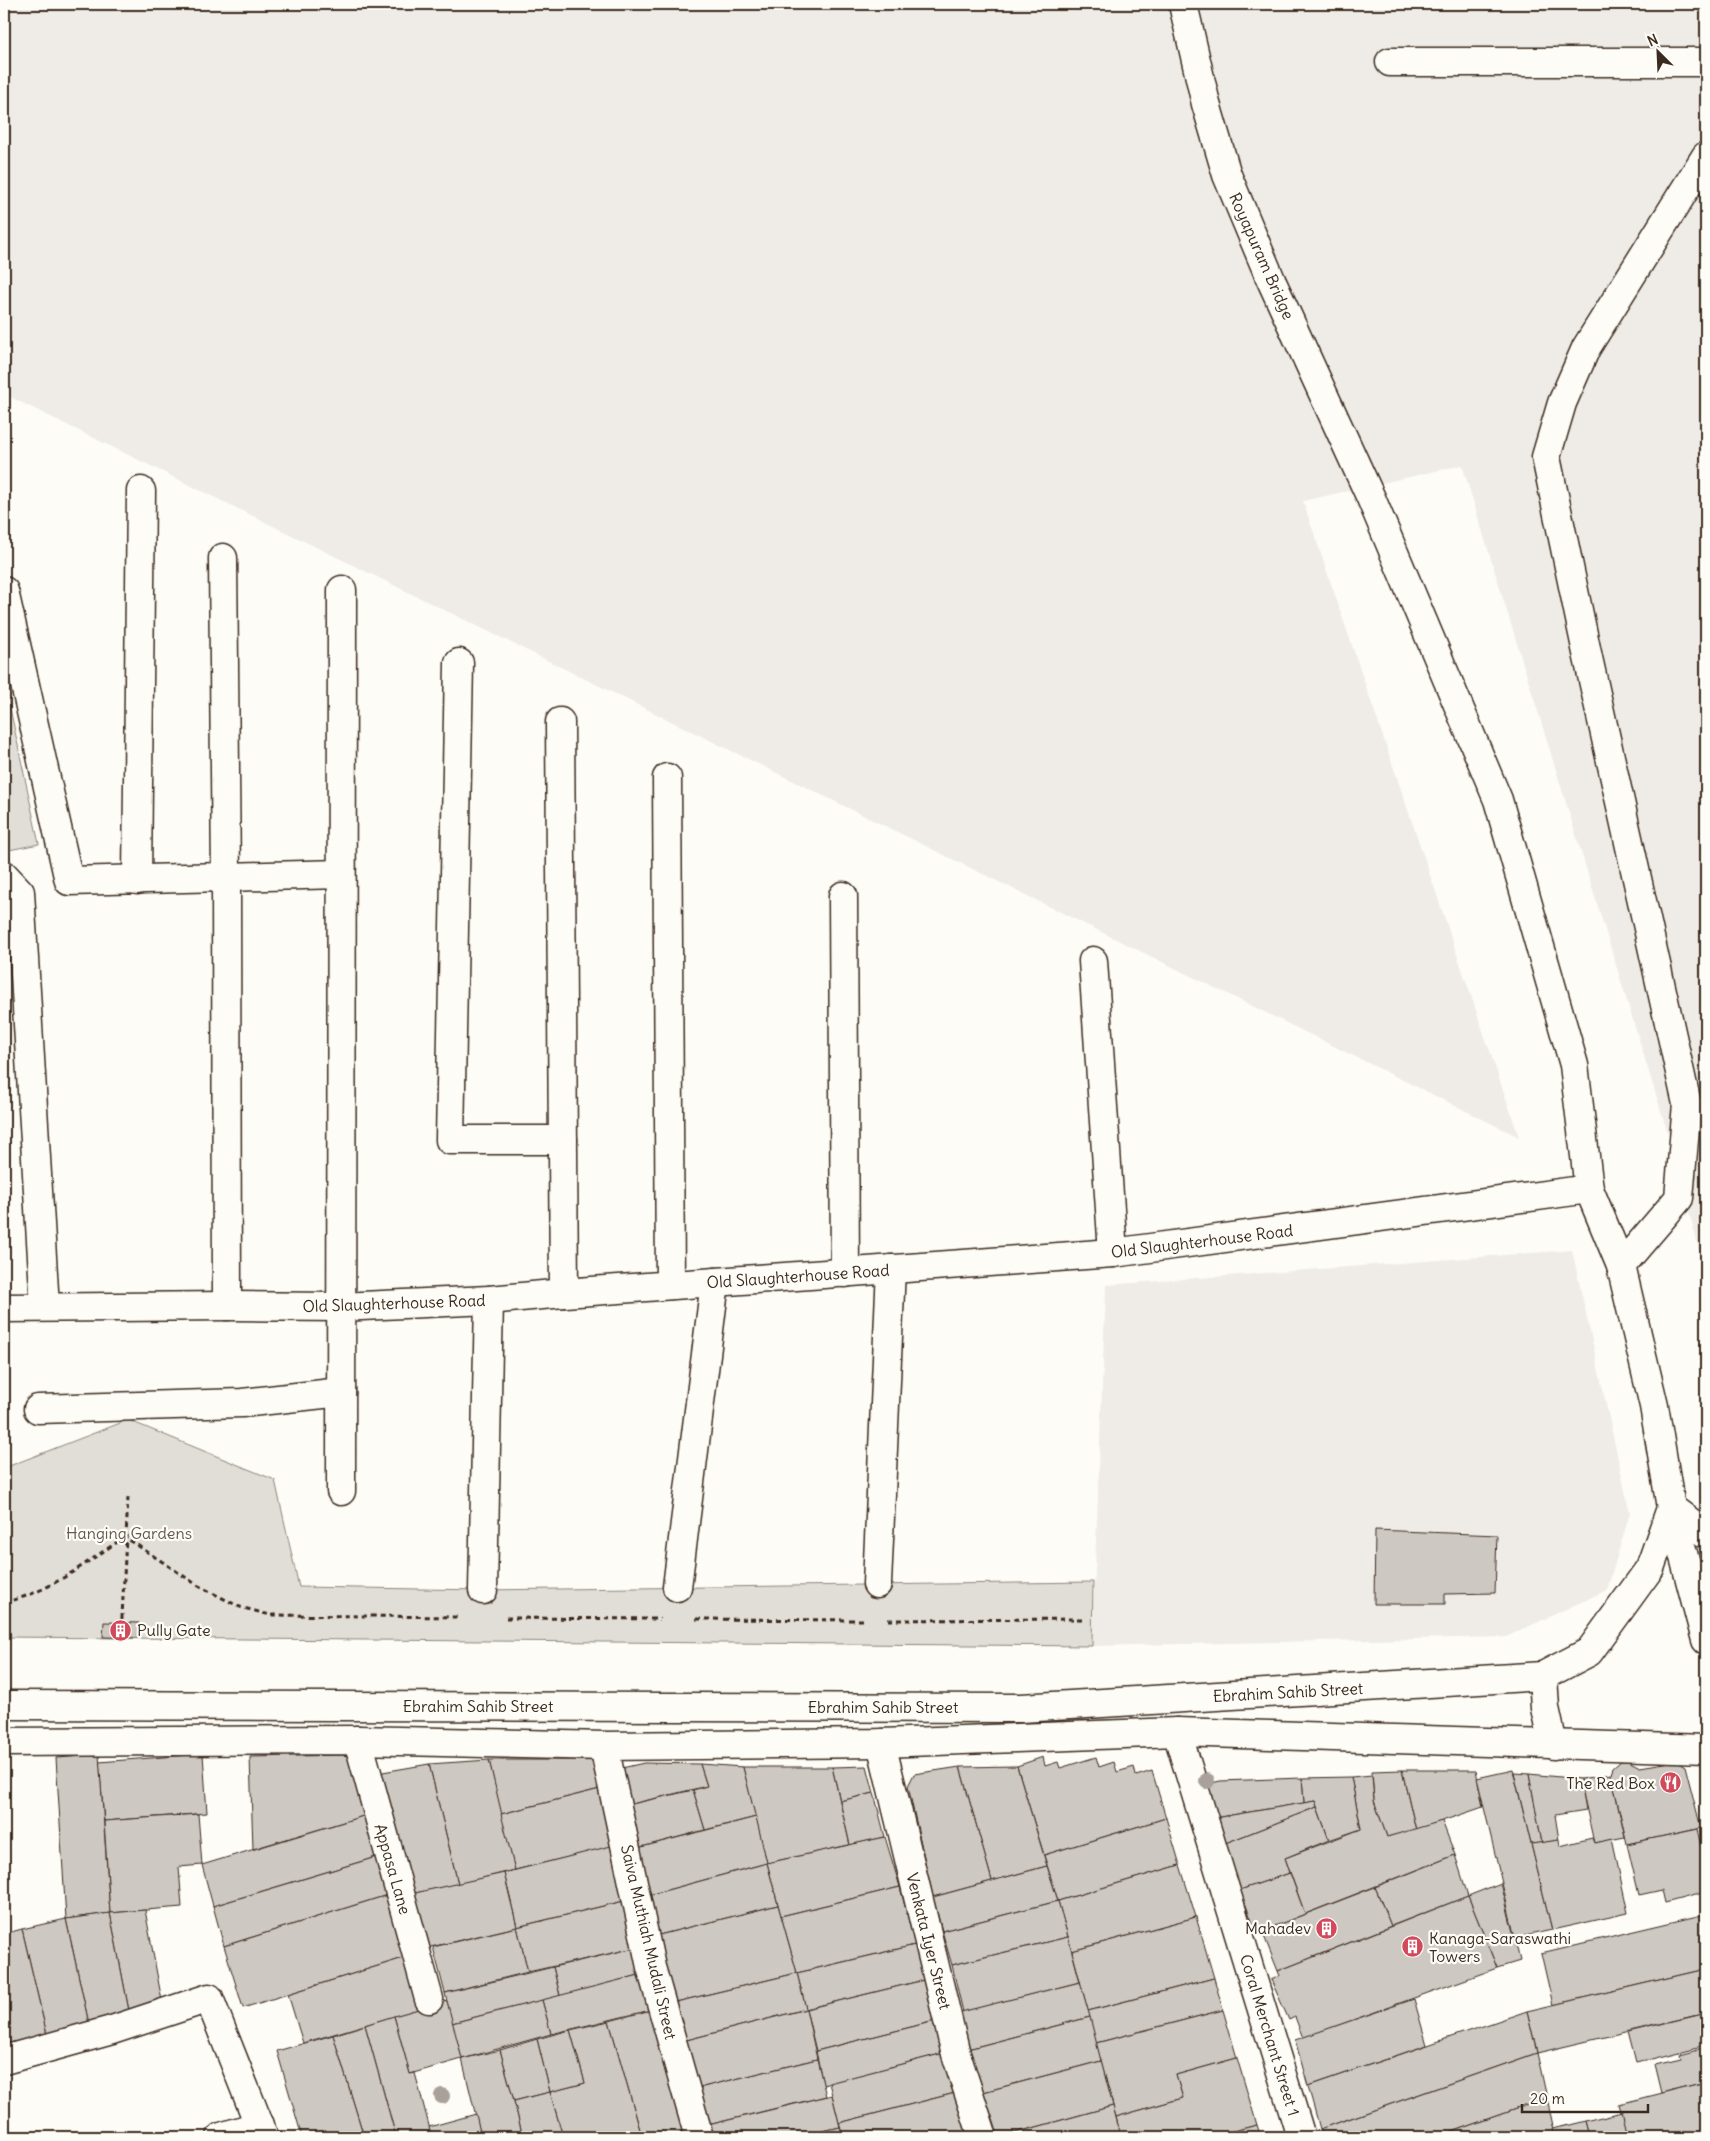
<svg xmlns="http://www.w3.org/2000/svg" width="1710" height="2141" font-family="Delius,sans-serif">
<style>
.built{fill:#efece7}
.green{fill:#e1ded7;stroke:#8e847a}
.building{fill:#cdc8c2;stroke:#3b2a1e}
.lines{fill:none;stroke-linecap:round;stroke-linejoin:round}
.minor-casing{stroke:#3b2a1e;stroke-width:31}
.major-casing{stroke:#3b2a1e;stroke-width:31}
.path{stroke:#3b2a1e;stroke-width:3;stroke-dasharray:5 4;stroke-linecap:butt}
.minor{stroke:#fdfcf7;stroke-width:28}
.major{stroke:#fdfcf7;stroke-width:28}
.tree{fill:#a9a199}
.labels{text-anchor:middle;stroke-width:4.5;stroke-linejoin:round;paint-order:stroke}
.street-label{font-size:16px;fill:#3b2a1e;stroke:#fdfcf7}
.park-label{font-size:16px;fill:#64574c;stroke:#fdfcf7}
.poi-label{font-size:16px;fill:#3b2a1e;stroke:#fdfcf7;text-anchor:start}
</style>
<rect width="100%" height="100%" fill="#fdfcf7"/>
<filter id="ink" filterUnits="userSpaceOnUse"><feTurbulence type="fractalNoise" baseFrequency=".02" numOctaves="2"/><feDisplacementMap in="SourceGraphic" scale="10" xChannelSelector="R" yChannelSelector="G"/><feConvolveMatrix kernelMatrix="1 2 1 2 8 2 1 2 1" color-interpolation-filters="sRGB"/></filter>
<g filter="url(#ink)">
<g class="built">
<path d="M 4,4 L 1706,4 L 1706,1275 L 1668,1134 L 1462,465 L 1303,501 L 1519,1137 L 4,394 Z"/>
<path d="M 1572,1250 L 1630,1513 L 1607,1590 L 1506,1637 L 1092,1646 L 1106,1285 Z"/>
</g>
<g class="green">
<path d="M 4,680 L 39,844 L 4,851 Z"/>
<path d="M 128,1420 L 275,1480 L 299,1587 L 483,1590 L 1093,1582 L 1092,1646 L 4,1637 L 4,1468 Z"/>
</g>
<g class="building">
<path d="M 1375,1530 L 1497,1535 L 1495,1593 L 1445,1594 L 1445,1604 L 1374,1604 Z"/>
<path d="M 104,1622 L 139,1623 L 138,1638 L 103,1637 Z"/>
<path d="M 203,1754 L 207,1813 L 104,1821 L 99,1762 Z"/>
<path d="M 99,1755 L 110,1913 L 66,1919 L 56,1758 Z"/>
<path d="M 344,1755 L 352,1758 L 370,1814 L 253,1849 L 250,1757 Z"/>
<path d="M 1043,1757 L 1045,1766 L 1058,1762 L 1060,1768 L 1096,1757 L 1099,1767 L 1114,1762 L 1117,1772 L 1134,1767 L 1136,1776 L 1152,1771 L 1166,1818 L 1044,1855 L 1017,1766 Z"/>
<path d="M 489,1760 L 593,1760 L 600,1789 L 501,1814 Z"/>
<path d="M 489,1760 L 515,1870 L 458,1884 L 429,1764 Z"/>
<path d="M 1621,1761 L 1628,1761 L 1640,1767 L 1677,1761 L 1685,1766 L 1701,1828 L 1627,1844 L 1611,1774 L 1613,1768 Z"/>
<path d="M 644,1763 L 700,1764 L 707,1786 L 623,1806 L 613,1770 Z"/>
<path d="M 429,1764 L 458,1884 L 406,1895 L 377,1773 Z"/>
<path d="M 700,1764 L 743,1767 L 756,1817 L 705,1830 L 693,1790 L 707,1786 Z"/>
<path d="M 867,1766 L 874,1793 L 840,1801 L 832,1767 Z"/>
<path d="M 1017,1766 L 1047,1866 L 992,1881 L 960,1767 Z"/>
<path d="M 743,1767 L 832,1767 L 850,1845 L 767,1863 Z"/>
<path d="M 960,1767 L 992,1881 L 933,1897 L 908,1786 L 914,1774 Z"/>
<path d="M 1402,1770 L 1416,1830 L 1387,1837 L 1374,1801 L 1372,1771 Z"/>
<path d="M 1402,1770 L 1476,1770 L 1483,1807 L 1416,1830 Z"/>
<path d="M 1513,1770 L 1552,1930 L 1515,1938 L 1477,1778 Z"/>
<path d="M 1514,1773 L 1529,1774 L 1542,1843 L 1531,1844 Z"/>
<path d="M 1529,1774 L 1580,1779 L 1586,1810 L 1555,1815 L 1559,1840 L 1542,1843 Z"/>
<path d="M 1611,1774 L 1625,1837 L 1594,1843 L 1580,1779 Z"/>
<path d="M 1372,1775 L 1374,1801 L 1387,1837 L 1442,1821 L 1455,1855 L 1305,1914 L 1285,1858 L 1361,1829 L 1351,1777 Z"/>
<path d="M 1351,1777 L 1361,1829 L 1329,1840 L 1315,1801 L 1304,1803 L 1302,1778 Z"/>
<path d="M 1302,1778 L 1304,1803 L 1214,1818 L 1208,1786 L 1212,1783 L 1220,1781 Z"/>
<path d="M 600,1789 L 614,1846 L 515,1870 L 501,1814 Z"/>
<path d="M 693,1790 L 705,1830 L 634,1849 L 623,1806 Z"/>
<path d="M 874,1793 L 885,1837 L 850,1845 L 840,1801 Z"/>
<path d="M 1315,1801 L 1317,1807 L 1223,1844 L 1214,1818 Z"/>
<path d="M 1317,1807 L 1329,1840 L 1285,1858 L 1290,1873 L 1240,1890 L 1223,1844 Z"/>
<path d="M 198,1814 L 202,1865 L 179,1867 L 182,1907 L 110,1913 L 104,1821 Z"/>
<path d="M 370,1814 L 383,1855 L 213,1906 L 202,1865 Z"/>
<path d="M 756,1817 L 767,1863 L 645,1896 L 634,1849 Z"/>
<path d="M 1166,1818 L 1180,1865 L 1058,1901 L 1044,1855 Z"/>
<path d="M 1697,1829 L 1706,1868 L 1706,1892 L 1665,1903 L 1662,1890 L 1639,1895 L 1627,1844 Z"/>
<path d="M 885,1837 L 900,1887 L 781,1916 L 767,1863 Z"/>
<path d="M 1592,1838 L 1594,1843 L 1612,1839 L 1628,1913 L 1552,1930 L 1531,1844 L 1559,1840 L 1560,1846 Z"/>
<path d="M 611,1846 L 624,1901 L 517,1927 L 504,1873 Z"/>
<path d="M 383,1855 L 394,1893 L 224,1946 L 213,1906 Z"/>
<path d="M 1455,1855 L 1468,1896 L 1391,1926 L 1375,1887 Z"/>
<path d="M 767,1863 L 778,1905 L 655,1936 L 645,1896 Z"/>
<path d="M 1180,1865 L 1196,1917 L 1072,1951 L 1058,1901 Z"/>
<path d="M 1047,1866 L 1058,1901 L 942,1931 L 933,1897 Z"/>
<path d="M 504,1873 L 517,1927 L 422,1949 L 406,1895 Z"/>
<path d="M 1290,1873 L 1305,1914 L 1257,1934 L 1240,1890 Z"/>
<path d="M 4,1880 L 8,1933 L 4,1934 Z"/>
<path d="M 1501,1883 L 1520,1961 L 1497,1968 L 1468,1896 Z"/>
<path d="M 900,1887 L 915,1945 L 797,1973 L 781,1916 Z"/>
<path d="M 1375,1887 L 1391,1926 L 1278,1971 L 1262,1931 Z"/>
<path d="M 394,1893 L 410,1956 L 243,2008 L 224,1946 Z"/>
<path d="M 1468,1896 L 1497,1968 L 1303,2038 L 1295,2017 L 1289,2020 L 1271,1980 L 1280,1976 L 1278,1971 Z"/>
<path d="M 624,1901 L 635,1948 L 528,1972 L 517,1927 Z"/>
<path d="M 1058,1901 L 1068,1937 L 952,1965 L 942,1931 Z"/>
<path d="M 778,1905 L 797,1973 L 672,2003 L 655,1936 Z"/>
<path d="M 145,1910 L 162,2001 L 129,2011 L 110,1913 Z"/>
<path d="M 110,1913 L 129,2011 L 89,2024 L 66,1919 Z"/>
<path d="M 1706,1914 L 1706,1969 L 1553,2005 L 1541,1953 Z"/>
<path d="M 1196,1917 L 1214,1978 L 1088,2011 L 1072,1951 Z"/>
<path d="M 66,1919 L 89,2024 L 47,2035 L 22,1929 Z"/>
<path d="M 517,1927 L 528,1972 L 445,1993 L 433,1947 Z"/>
<path d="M 22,1929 L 47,2035 L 9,2045 L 4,2021 L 4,1934 Z"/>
<path d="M 1068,1937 L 1080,1982 L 963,2012 L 952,1965 Z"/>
<path d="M 915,1945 L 924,1980 L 806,2009 L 797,1973 Z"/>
<path d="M 635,1948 L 643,1974 L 560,1996 L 553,1967 Z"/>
<path d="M 410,1956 L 426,2007 L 303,2043 L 288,1994 Z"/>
<path d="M 553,1967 L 560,1996 L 452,2023 L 445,1993 Z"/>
<path d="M 1706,1969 L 1706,2013 L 1537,2053 L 1527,2011 Z"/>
<path d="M 797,1973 L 806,2009 L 683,2041 L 672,2003 Z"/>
<path d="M 643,1974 L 651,2010 L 551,2034 L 542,2000 Z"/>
<path d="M 1214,1978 L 1223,2010 L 1096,2043 L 1088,2011 Z"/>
<path d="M 924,1980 L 935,2021 L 816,2051 L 806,2009 Z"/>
<path d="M 1080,1982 L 1090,2017 L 964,2050 L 953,2014 Z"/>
<path d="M 1414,1999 L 1427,2045 L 1308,2086 L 1295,2040 Z"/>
<path d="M 542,2000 L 551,2034 L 462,2059 L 452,2023 Z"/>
<path d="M 447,2001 L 462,2059 L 410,2074 L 394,2016 Z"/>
<path d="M 806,2009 L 817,2059 L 695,2089 L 683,2041 Z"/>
<path d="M 651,2010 L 688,2131 L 666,2137 L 642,2137 L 609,2021 Z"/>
<path d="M 1223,2010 L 1237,2058 L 1176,2075 L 1183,2098 L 1116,2117 L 1096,2043 Z"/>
<path d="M 1527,2011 L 1537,2053 L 1320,2129 L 1308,2086 Z"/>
<path d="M 1706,2013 L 1706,2045 L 1636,2063 L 1628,2032 Z"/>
<path d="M 394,2016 L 410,2074 L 415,2073 L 432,2137 L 396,2137 L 365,2025 Z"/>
<path d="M 1090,2017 L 1101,2061 L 976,2094 L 964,2050 Z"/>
<path d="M 4,2021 L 9,2045 L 4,2047 Z"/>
<path d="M 609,2021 L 642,2137 L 563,2137 L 550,2092 L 585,2083 L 570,2030 Z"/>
<path d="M 935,2021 L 944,2053 L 823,2085 L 816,2051 Z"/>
<path d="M 365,2025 L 396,2137 L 364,2137 L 333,2035 Z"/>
<path d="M 570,2030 L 585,2083 L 550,2092 L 537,2039 Z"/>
<path d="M 333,2035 L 364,2137 L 302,2137 L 277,2051 Z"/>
<path d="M 537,2039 L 550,2092 L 514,2101 L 500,2050 Z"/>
<path d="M 1706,2047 L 1706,2082 L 1662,2093 L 1655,2064 L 1681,2058 L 1680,2054 Z"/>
<path d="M 500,2050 L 514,2101 L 523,2137 L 481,2137 L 462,2059 Z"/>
<path d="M 944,2053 L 959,2092 L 839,2123 L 829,2083 Z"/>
<path d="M 1537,2053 L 1547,2098 L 1437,2137 L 1323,2137 L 1320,2129 Z"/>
<path d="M 1237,2058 L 1257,2125 L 1210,2137 L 1121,2137 L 1116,2117 L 1183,2098 L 1176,2075 Z"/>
<path d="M 817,2059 L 826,2096 L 708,2125 L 699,2088 Z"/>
<path d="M 1101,2061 L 1113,2106 L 1000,2137 L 988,2137 L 976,2094 Z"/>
<path d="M 1706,2082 L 1706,2134 L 1695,2137 L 1628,2137 L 1619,2104 Z"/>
<path d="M 550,2092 L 563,2137 L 523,2137 L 514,2101 Z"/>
<path d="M 959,2092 L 972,2137 L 843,2137 L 839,2123 Z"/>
<path d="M 832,2095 L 840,2127 L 798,2137 L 711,2137 L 708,2125 Z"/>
<path d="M 1547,2098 L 1555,2135 L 1548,2137 L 1437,2137 Z"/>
<path d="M 1113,2106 L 1121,2137 L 1000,2137 Z"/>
<path d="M 1622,2112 L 1628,2137 L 1589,2137 L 1585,2121 Z"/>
<path d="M 476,2114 L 481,2137 L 432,2137 L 429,2127 Z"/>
<path d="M 1585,2121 L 1589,2137 L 1555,2137 L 1553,2129 Z"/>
<path d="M 1257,2125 L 1261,2137 L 1210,2137 Z"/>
<path d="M 840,2127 L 843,2137 L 798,2137 Z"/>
</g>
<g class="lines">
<defs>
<g id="minor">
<path d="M 1390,62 L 1706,62"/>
<path d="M 223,558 L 226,878 L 227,1306"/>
<path d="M 4,591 L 69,881 L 341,874"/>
<path d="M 459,663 L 450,1140 L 563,1140"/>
<path d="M 560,722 L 564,1293"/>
<path d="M 667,778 L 670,1285"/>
<path d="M 4,875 L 20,892 L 45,1307"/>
<path d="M 137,880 L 141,491"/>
<path d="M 843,896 L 845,1273"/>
<path d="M 1093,961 L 1113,1253"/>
<path d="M 1621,1266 L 1679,1198 L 1687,1104 L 1587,653 L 1546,457 L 1562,403 L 1586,348 L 1706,156"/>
<path d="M 4,1308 L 227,1306 L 340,1307 L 489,1300 L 564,1293 L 1113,1253 L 1589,1189"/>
<path d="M 38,1409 L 242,1403 L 341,1392"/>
<path d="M 341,1491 L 342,590"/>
<path d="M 877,1584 L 891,1269"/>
<path d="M 677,1587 L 715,1282"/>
<path d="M 483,1590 L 489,1300"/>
<path d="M 1177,1732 L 1301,2137"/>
<path d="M 358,1740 L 429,1999"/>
<path d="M 881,1743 L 956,2054 L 983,2137"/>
<path d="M 604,1746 L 651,1967 L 699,2137"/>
<path d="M 4,2060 L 112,2030 L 209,1998 L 264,2137"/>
<path d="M 221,2137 L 260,2125"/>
</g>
<g id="major">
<path d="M 1183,4 L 1206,104 L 1227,175 L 1271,280 L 1371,498 L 1498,800 L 1574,1065 L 1589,1189 L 1621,1266 L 1654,1406 L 1671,1508 L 1706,1534"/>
<path d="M 1671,1508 L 1706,1640"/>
<path d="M 1543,1676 L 1545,1708 L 1553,1745"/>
<path d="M 4,1705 L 1021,1708 L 1543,1676 L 1589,1652 L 1650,1568 L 1671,1508"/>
<path d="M 4,1742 L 358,1740 L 604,1746 L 881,1743 L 1177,1732 L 1706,1749"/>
</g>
</defs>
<use href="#minor" class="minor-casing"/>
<use href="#major" class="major-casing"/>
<g class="path">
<path d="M 4,1602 C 49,1594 87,1561 125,1537 L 197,1585 L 240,1607 L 270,1615 L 460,1617"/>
<path d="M 506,1618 L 660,1619"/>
<path d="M 696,1619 L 865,1620"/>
<path d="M 888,1620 L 1084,1619"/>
<path d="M 121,1637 L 128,1497"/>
</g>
<use href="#minor" class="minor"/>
<use href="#major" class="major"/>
</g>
<g class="tree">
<circle cx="1207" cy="1781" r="8"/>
<circle cx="442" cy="2096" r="8"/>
</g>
</g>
<defs>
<symbol id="building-disc" viewBox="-11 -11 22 22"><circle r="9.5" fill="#d1495b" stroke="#fdfcf7"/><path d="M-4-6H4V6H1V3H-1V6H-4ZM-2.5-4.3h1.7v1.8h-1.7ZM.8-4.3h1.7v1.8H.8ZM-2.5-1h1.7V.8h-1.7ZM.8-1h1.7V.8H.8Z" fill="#fff"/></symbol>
<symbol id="restaurant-disc" viewBox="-11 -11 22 22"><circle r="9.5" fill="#d1495b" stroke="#fdfcf7"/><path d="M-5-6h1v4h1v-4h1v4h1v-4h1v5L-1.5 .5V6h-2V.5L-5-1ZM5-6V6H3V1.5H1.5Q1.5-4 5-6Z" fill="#fff"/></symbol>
</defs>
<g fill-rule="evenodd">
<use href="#building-disc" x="108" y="1618" width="25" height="25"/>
<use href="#restaurant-disc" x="1658" y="1770" width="25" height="25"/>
<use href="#building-disc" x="1314" y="1916" width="25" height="25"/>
<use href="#building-disc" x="1400" y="1934" width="25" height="25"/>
</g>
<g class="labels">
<g class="street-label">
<text transform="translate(1262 256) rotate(66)" y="6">Royapuram Bridge</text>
<text transform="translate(1202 1241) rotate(-7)" y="6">Old Slaughterhouse Road</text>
<text transform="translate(798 1276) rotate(-4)" y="6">Old Slaughterhouse Road</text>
<text transform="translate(394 1303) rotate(-2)" y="6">Old Slaughterhouse Road</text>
<text transform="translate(1288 1692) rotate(-3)" y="6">Ebrahim Sahib Street</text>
<text x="478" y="1712">Ebrahim Sahib Street</text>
<text x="883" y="1713">Ebrahim Sahib Street</text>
<text transform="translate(393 1869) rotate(74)" y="6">Appasa Lane</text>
<text transform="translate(929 1941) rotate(76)" y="6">Venkata Iyer Street</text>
<text transform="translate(649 1942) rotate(77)" y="6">Saiva Muthiah Mudali Street</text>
<text transform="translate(1270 2035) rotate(73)" y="6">Coral Merchant Street 1</text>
</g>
<g class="park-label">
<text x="129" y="1539">Hanging Gardens</text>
</g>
<g class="poi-label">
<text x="137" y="1636">Pully Gate</text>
<text x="1655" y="1789" text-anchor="end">The Red Box</text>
<text x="1311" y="1934" text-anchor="end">Mahadev</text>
<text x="1429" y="1944">Kanaga-Saraswathi<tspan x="1429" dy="18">Towers</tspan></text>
</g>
</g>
<rect width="1710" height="2141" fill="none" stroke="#fdfcf7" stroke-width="20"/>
<rect x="10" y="10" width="1690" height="2121" fill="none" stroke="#3b2a1e" stroke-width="2" filter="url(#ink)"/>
<g transform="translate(1658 52) rotate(336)" stroke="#fdfcf7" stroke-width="4" paint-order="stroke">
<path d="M0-4L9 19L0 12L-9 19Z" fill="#3b2a1e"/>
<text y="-8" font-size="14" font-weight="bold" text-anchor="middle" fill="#3b2a1e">N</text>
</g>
<path d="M1522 2104v8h126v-8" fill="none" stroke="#3b2a1e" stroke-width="2.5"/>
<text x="1530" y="2104" font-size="15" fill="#3b2a1e" stroke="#fdfcf7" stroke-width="4" paint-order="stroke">20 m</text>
</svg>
